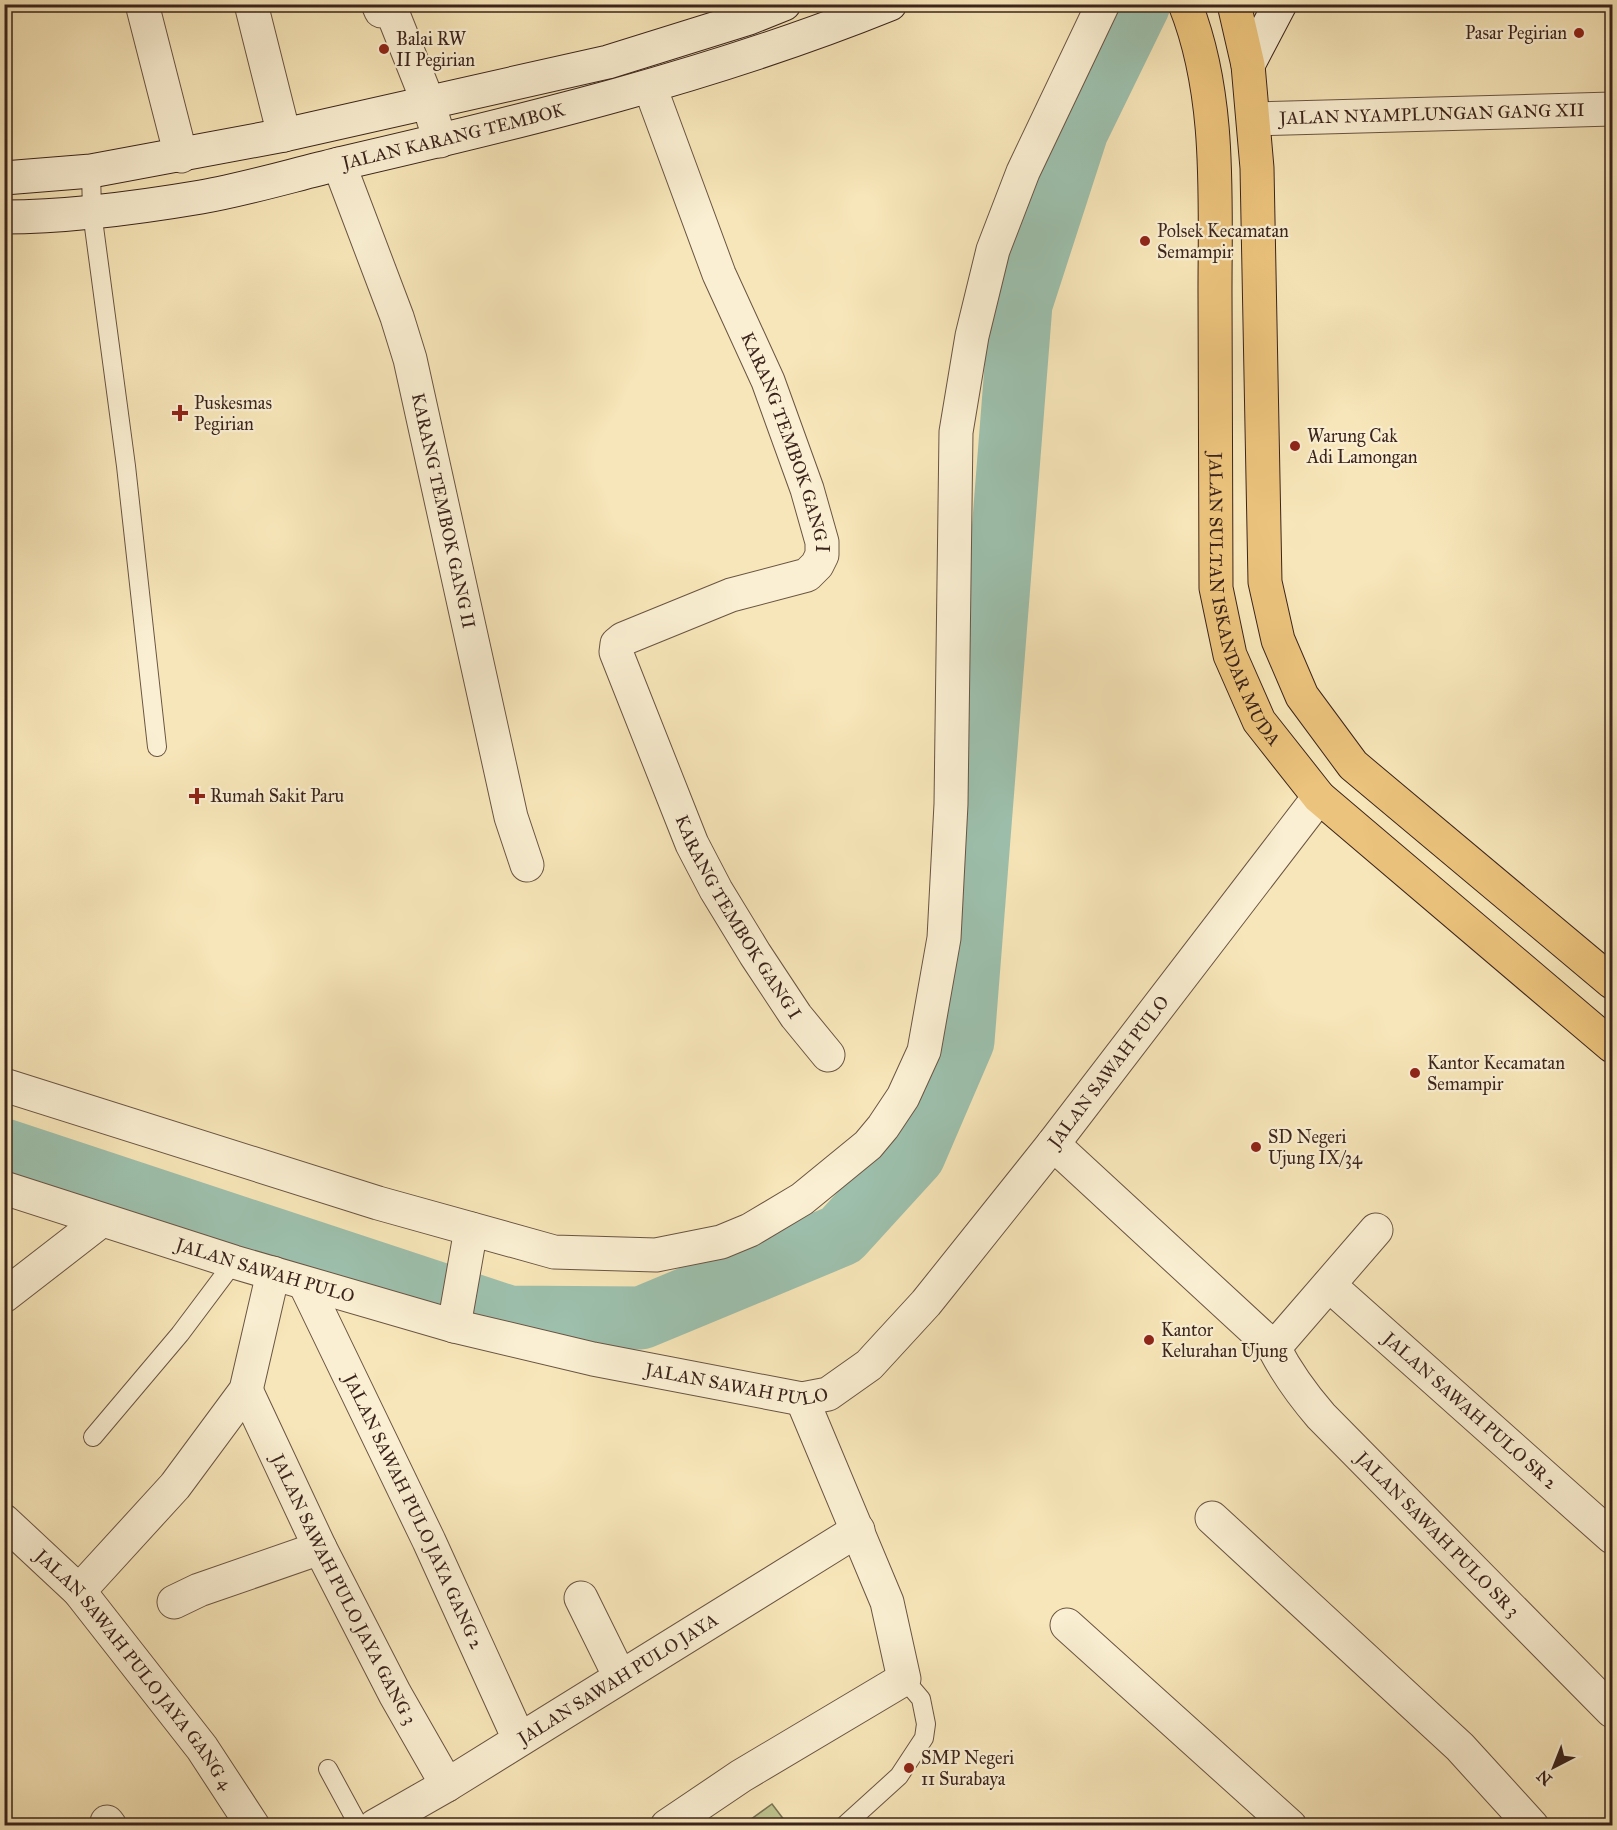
<svg xmlns="http://www.w3.org/2000/svg" width="1617" height="1830" font-family="'IM FELL Great Primer',serif">
<style>
.park{fill:#bec48f;stroke:#7c7456;stroke-width:1.5}
.lines{fill:none;stroke-linecap:round;stroke-linejoin:round}
.river{stroke:#9dc0ad;stroke-width:63}
.service-casing{stroke:#6a5443;stroke-width:20}
.minor-casing{stroke:#6a5443;stroke-width:35}
.tertiary-casing{stroke:#6a5443;stroke-width:35}
.secondary-casing{stroke:#3b241c;stroke-width:35}
.trunk-casing{stroke:#3b241c;stroke-width:35}
.service{stroke:#faefd2;stroke-width:18}
.minor{stroke:#faefd2;stroke-width:33}
.tertiary{stroke:#faefd2;stroke-width:33}
.secondary{stroke:#faefd2;stroke-width:33}
.trunk{stroke:#ecc37c;stroke-width:33}
.poi-dot{fill:#8f2418;stroke:#faefd2;stroke-width:2}
.labels{text-anchor:middle;stroke-width:4.5;stroke-linejoin:round;paint-order:stroke}
.poi-label{font-size:18px;fill:#3b241c;stroke:#faefd2;text-anchor:start}
.street-label{font-size:18px;fill:#3b241c;stroke:#faefd2}
</style>
<rect width="100%" height="100%" fill="#f7e6b9"/>
<filter id="stains"><feTurbulence type="fractalNoise" baseFrequency=".00333" numOctaves="4"/><feColorMatrix values="0 0 0 0 .2 0 0 0 0 .09 0 0 0 0 .02 0 0 0 .5 -.17"/></filter>
<radialGradient id="worn" r=".72"><stop offset=".6" stop-color="#630" stop-opacity="0"/><stop offset="1" stop-color="#630" stop-opacity=".3"/></radialGradient>
<path class="park" d="M 772,1804 L 788,1825 L 743,1825 Z"/>
<g class="lines">
<path class="river" d="M 4,1150 L 509,1317 L 641,1318 L 841,1235 L 914,1155 L 963,1041 L 1021,304 L 1077,131 L 1139,4"/>
<defs>
<g id="service">
<path d="M 91,171 L 92,212 L 126,466 L 157,747"/>
<path d="M 93,1437 L 180,1334 L 234,1262"/>
<path d="M 328,1769 L 359,1826"/>
<path d="M 844,1826 L 899,1776 L 924,1738 L 926,1724 L 921,1699 L 904,1679"/>
</g>
<g id="minor">
<path d="M 142,4 L 181,156"/>
<path d="M 251,4 L 284,135"/>
<path d="M 378,4 L 381,11 L 389,11 L 393,14 L 428,102 L 440,141"/>
<path id="s1" d="M 650,87 L 719,274 L 768,381 L 807,489 L 822,542 L 822,555 L 817,565 L 807,575 L 731,595 L 623,639 L 617,644 L 616,652 L 692,844 L 716,890 L 755,954 L 796,1016 L 828,1055"/>
<path id="s2" d="M 1254,119 L 1612,109"/>
<path id="s3" d="M 339,164 L 397,317 L 410,359 L 511,817 L 527,865"/>
<path d="M 4,1085 L 378,1203 L 554,1252 L 656,1255 L 721,1242 L 750,1230 L 802,1199 L 868,1145 L 883,1127 L 903,1097 L 924,1051 L 944,938 L 951,804 L 956,432 L 972,336 L 993,250 L 1023,172 L 1103,4"/>
<path d="M 1053,1144 L 1274,1348 L 1376,1230"/>
<path id="s4" d="M 305,1284 L 429,1541 L 519,1739"/>
<path id="s5" d="M 1329,1285 L 1612,1537"/>
<path d="M 4,1296 L 102,1220"/>
<path d="M 454,1326 L 471,1229"/>
<path id="s6" d="M 1274,1348 C 1287,1373 1302,1394 1321,1416 L 1612,1711"/>
<path id="s7" d="M 246,1390 L 320,1548 L 395,1694 L 447,1785"/>
<path d="M 1212,1518 L 1460,1747 L 1532,1826"/>
<path id="s8" d="M 4,1521 L 79,1591 L 202,1748 L 253,1826"/>
<path d="M 79,1591 L 175,1486 L 246,1390 L 273,1273"/>
<path d="M 581,1598 L 620,1677"/>
<path d="M 174,1602 L 199,1590 L 320,1548"/>
<path d="M 1067,1625 L 1290,1826"/>
<path d="M 107,1822 L 110,1826"/>
<path id="s9" d="M 375,1826 L 447,1785 L 858,1530"/>
<path d="M 667,1826 L 741,1776 L 904,1679 L 887,1602 L 802,1399"/>
</g>
<g id="tertiary">
<path id="s10" d="M 4,1188 L 234,1262 L 454,1326 L 593,1359 L 802,1399 L 828,1394 L 869,1365 L 926,1303 L 1053,1144 L 1319,797"/>
</g>
<g id="secondary">
<path d="M 1248,65 L 1280,4"/>
<path d="M 4,178 L 91,171 L 284,135 L 608,62 L 749,18 L 784,4"/>
<path id="s11" d="M 4,217 C 70,217 136,208 201,197 C 247,189 293,175 339,164 C 525,121 712,76 890,4"/>
</g>
<g id="trunk">
<path id="s12" d="M 1185,4 C 1221,94 1215,197 1215,292 C 1215,391 1216,490 1216,588 L 1230,655 L 1259,721 L 1319,797 L 1612,1046"/>
<path d="M 1234,4 L 1248,65 L 1257,168 L 1265,582 L 1278,640 L 1302,696 L 1353,765 L 1612,982"/>
</g>
</defs>
<use href="#service" class="service-casing"/>
<use href="#minor" class="minor-casing"/>
<use href="#tertiary" class="tertiary-casing"/>
<use href="#secondary" class="secondary-casing"/>
<use href="#trunk" class="trunk-casing"/>
<use href="#service" class="service"/>
<use href="#minor" class="minor"/>
<use href="#tertiary" class="tertiary"/>
<use href="#secondary" class="secondary"/>
<use href="#trunk" class="trunk"/>
</g>
<g class="poi-dot">
<circle cx="1579" cy="33" r="6"/>
<circle cx="384" cy="49" r="6"/>
<circle cx="1145" cy="241" r="6"/>
<path d="M177 404h6v6h6v6h-6v6h-6v-6h-6v-6h6z"/>
<circle cx="1295" cy="446" r="6"/>
<path d="M194 787h6v6h6v6h-6v6h-6v-6h-6v-6h6z"/>
<circle cx="1415" cy="1073" r="6"/>
<circle cx="1256" cy="1147" r="6"/>
<circle cx="1149" cy="1340" r="6"/>
<circle cx="909" cy="1768" r="6"/>
</g>
<g class="labels">
<g class="poi-label">
<text x="1567" y="39" text-anchor="end">Pasar Pegirian</text>
<text x="396" y="45">Balai RW<tspan x="396" dy="21">II Pegirian</tspan></text>
<text x="1157" y="237">Polsek Kecamatan<tspan x="1157" dy="21">Semampir</tspan></text>
<text x="194" y="409">Puskesmas<tspan x="194" dy="21">Pegirian</tspan></text>
<text x="1307" y="442">Warung Cak<tspan x="1307" dy="21">Adi Lamongan</tspan></text>
<text x="210" y="802">Rumah Sakit Paru</text>
<text x="1427" y="1069">Kantor Kecamatan<tspan x="1427" dy="21">Semampir</tspan></text>
<text x="1268" y="1143">SD Negeri<tspan x="1268" dy="21">Ujung IX/34</tspan></text>
<text x="1161" y="1336">Kantor<tspan x="1161" dy="21">Kelurahan Ujung</tspan></text>
<text x="921" y="1764">SMP Negeri<tspan x="921" dy="21">11 Surabaya</tspan></text>
</g>
<g class="street-label">
<text dy="6" stroke="none"><textPath href="#s2" startOffset="178">JALAN NYAMPLUNGAN GANG XII</textPath></text>
<text dy="6" stroke="none"><textPath href="#s11" startOffset="458">JALAN KARANG TEMBOK</textPath></text>
<text dy="6" stroke="none"><textPath href="#s1" startOffset="381">KARANG TEMBOK GANG I</textPath></text>
<text dy="6" stroke="none"><textPath href="#s3" startOffset="363">KARANG TEMBOK GANG II</textPath></text>
<text dy="6" stroke="none"><textPath href="#s12" startOffset="604">JALAN SULTAN ISKANDAR MUDA</textPath></text>
<text dy="6" stroke="none"><textPath href="#s1" startOffset="1029">KARANG TEMBOK GANG I</textPath></text>
<text dy="6" stroke="none"><textPath href="#s10" startOffset="1282">JALAN SAWAH PULO</textPath></text>
<text dy="6" stroke="none"><textPath href="#s10" startOffset="274">JALAN SAWAH PULO</textPath></text>
<text dy="6" stroke="none"><textPath href="#s10" startOffset="760">JALAN SAWAH PULO</textPath></text>
<text dy="6" stroke="none"><textPath href="#s5" startOffset="189">JALAN SAWAH PULO SR 2</textPath></text>
<text dy="6" stroke="none"><textPath href="#s4" startOffset="252">JALAN SAWAH PULO JAYA GANG 2</textPath></text>
<text dy="6" stroke="none"><textPath href="#s6" startOffset="249">JALAN SAWAH PULO SR 3</textPath></text>
<text dy="6" stroke="none"><textPath href="#s7" startOffset="222">JALAN SAWAH PULO JAYA GANG 3</textPath></text>
<text dy="6" stroke="none"><textPath href="#s8" startOffset="198">JALAN SAWAH PULO JAYA GANG 4</textPath></text>
<text dy="6" stroke="none"><textPath href="#s9" startOffset="284">JALAN SAWAH PULO JAYA</textPath></text>
</g>
</g>
<rect width="1617" height="1830" fill="none" stroke="#f7e6b9" stroke-width="24"/>
<rect x="6" y="6" width="1605" height="1818" fill="none" stroke="#3b241c" stroke-width="3"/>
<rect x="12" y="12" width="1593" height="1806" fill="none" stroke="#3b241c" stroke-width="1.5"/>
<g transform="translate(1554 1767) rotate(222)" stroke="#faefd2" stroke-width="4.5" paint-order="stroke">
<path d="M0-4.5L10 22L0 15L-10 22Z" fill="#3b241c"/>
<text y="-9" font-size="16" font-weight="bold" text-anchor="middle" fill="#3b241c">N</text>
</g>
<rect width="100%" height="100%" filter="url(#stains)"/>
<rect width="100%" height="100%" fill="url(#worn)"/>
</svg>
